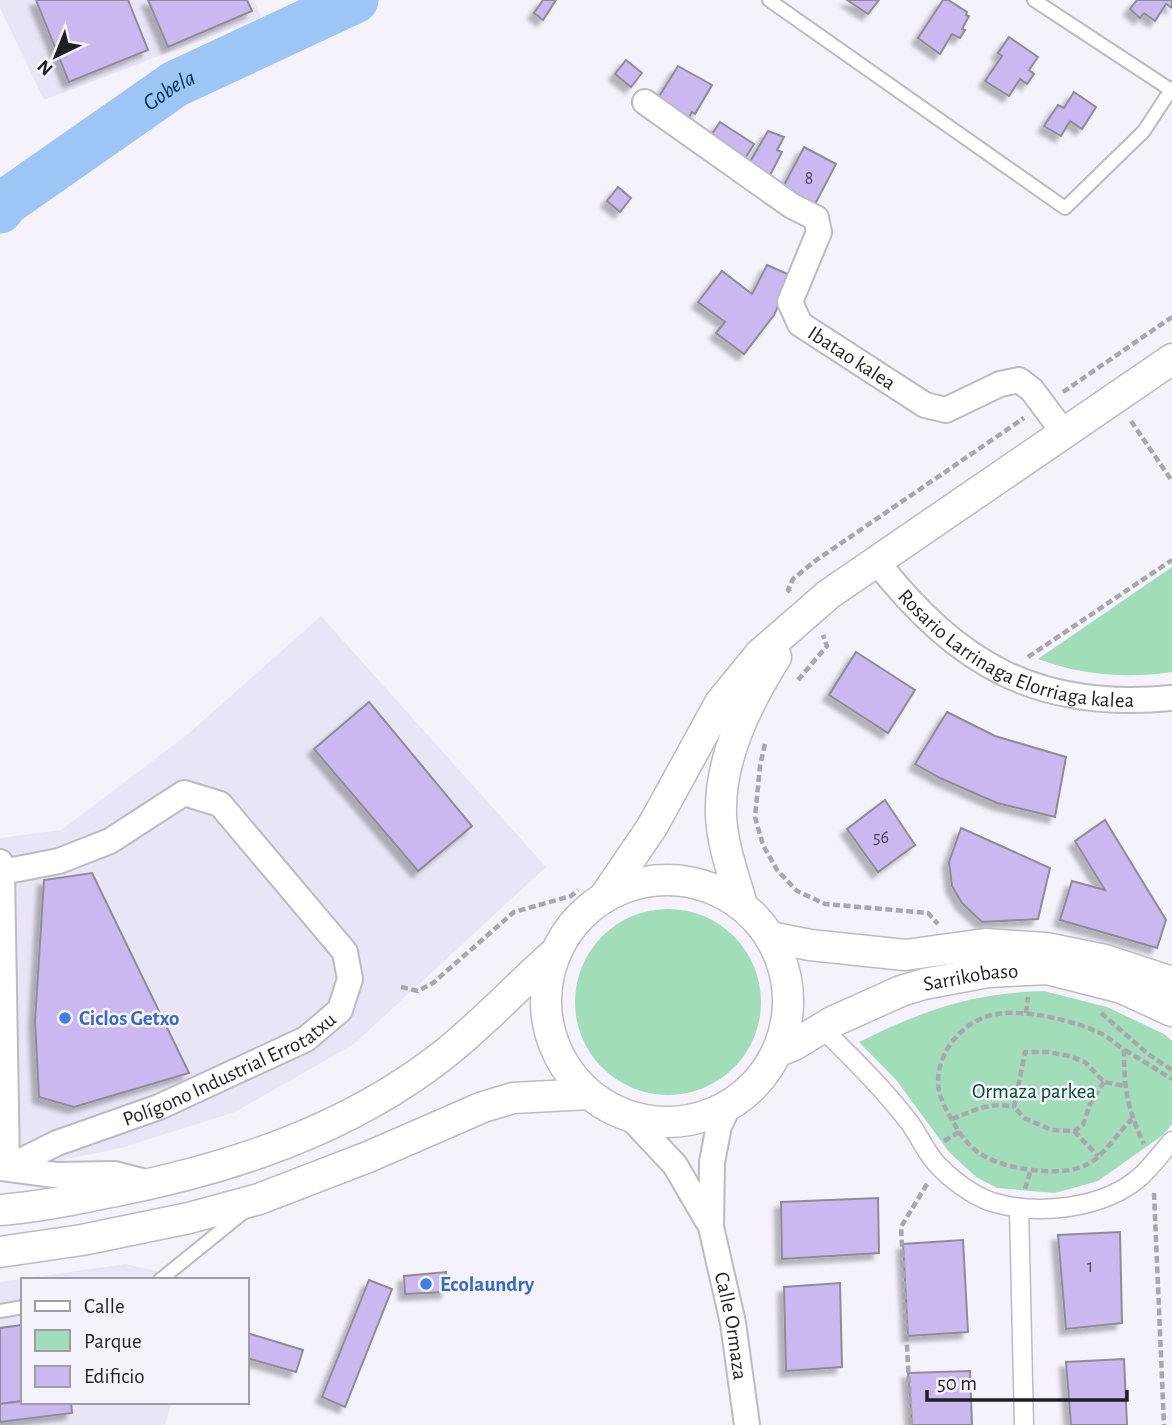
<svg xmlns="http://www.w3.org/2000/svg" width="1172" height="1425" font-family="'Alegreya Sans',sans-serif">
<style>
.built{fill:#eae5f6}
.green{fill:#a1ddb8}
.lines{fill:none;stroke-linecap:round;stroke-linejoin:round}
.river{stroke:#9dc5f5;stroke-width:47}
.building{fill:#cbb8f0;stroke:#8f8c95;stroke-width:2;filter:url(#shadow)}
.service-casing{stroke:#bcbac3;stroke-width:16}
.pedestrian-casing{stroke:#bcbac3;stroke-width:21}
.minor-casing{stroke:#bcbac3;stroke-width:28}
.tertiary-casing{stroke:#bcbac3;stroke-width:33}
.path{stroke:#a9a6ae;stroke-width:4.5;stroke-dasharray:7 3.5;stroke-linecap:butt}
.service{stroke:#fff;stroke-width:12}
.pedestrian{stroke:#fff;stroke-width:18}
.minor{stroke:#fff;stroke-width:24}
.tertiary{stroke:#fff;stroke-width:30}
.shop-dot{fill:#3f7fe0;stroke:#f5f2fc;stroke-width:2.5}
.labels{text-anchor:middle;stroke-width:5;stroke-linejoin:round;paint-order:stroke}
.number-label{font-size:18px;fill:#4c4556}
.street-label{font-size:21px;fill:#211f23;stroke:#f5f2fc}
.shop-label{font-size:21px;font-weight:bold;fill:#366cbe;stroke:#f5f2fc;text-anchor:start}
.park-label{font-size:21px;fill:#004b2a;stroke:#f5f2fc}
.water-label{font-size:23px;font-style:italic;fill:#012a54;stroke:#f5f2fc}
</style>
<defs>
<filter id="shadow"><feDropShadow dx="-6" dy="6" stdDeviation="2" flood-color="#0004"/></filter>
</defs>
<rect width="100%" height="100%" fill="#f5f2fc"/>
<g class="built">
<path d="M 0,0 L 254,0 L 261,17 L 44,100 L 0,8 Z"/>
<path d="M 321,616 L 546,867 L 354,1044 L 235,1112 L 121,1148 L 0,1173 L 0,838 L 61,830 L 188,734 Z"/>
<path d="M 126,1264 L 194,1280 L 23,1280 L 23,1402 L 172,1402 L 165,1425 L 0,1425 L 0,1282 Z"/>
</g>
<g class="green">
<path d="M 1172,567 L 1172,672 C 1126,679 1081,675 1038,659 Z"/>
<circle cx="668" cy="1002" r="93"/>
<path d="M 1044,991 L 1107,1007 L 1164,1034 L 1172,1041 L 1172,1124 L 1163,1135 L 1098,1181 L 1055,1193 L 997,1188 L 976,1177 L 949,1152 L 897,1081 L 859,1042 C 924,1010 971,993 1044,991 Z"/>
</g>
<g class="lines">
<path class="river" id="s1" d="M 0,210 L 6,202 L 175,84 L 355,0"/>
</g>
<g class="building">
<path d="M 36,0 L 128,0 L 148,50 L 69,82 Z"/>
<path d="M 148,0 L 247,0 L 252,11 L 168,47 Z"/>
<path d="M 543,0 L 556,0 L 543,20 L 534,13 Z"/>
<path d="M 847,0 L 879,0 L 868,14 Z"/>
<path d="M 943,0 L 948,0 L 967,12 L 966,15 L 969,16 L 962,29 L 965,30 L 960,38 L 952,34 L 940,54 L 918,38 Z"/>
<path d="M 1137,0 L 1172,0 L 1172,8 L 1166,4 L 1155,21 L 1144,13 L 1140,18 L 1130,9 Z"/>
<path d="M 1009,37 L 1038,57 L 1029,70 L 1034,74 L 1027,84 L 1020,79 L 1009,96 L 985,81 L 1002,56 L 998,53 Z"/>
<path d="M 626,60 L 642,73 L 631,87 L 615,74 Z"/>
<path d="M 678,66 L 712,85 L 695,114 L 692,112 L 684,126 L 655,103 Z"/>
<path d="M 1074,92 L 1096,107 L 1082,129 L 1070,121 L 1061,136 L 1044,126 L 1058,105 L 1064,108 Z"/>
<path d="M 720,122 L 754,144 L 743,162 L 708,140 Z"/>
<path d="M 768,131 L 784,137 L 777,150 L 782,152 L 767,181 L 747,167 Z"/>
<path d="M 804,147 L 836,164 L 813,208 L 781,191 Z"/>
<path d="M 618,187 L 631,198 L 620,212 L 607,201 Z"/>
<path d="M 767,265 L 792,276 L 774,315 L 744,354 L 716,333 L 725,322 L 698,302 L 722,271 L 752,294 Z"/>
<path d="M 856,652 L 915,690 L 888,733 L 829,695 Z"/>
<path d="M 369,702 L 472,826 L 418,871 L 314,749 Z"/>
<path d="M 947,712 L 995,736 L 1066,757 L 1055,817 L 997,803 L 940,778 L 915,764 Z"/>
<path d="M 885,800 L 915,845 L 878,872 L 847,829 Z"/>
<path d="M 1105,820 L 1166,920 L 1157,948 L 1060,920 L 1072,881 L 1105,890 L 1075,841 Z"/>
<path d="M 961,828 L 1050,868 L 1038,919 L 982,922 L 962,903 L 952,886 L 949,862 Z"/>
<path d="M 92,873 L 189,1073 L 74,1107 L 39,1097 L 35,1021 L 44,880 Z"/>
<path d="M 878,1198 L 879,1253 L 782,1259 L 781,1202 Z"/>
<path d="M 1120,1232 L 1122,1323 L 1066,1329 L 1058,1235 Z"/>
<path d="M 963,1240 L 968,1332 L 908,1336 L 903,1244 Z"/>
<path d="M 446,1272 L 447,1292 L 405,1294 L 404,1276 Z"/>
<path d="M 369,1280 L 392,1289 L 345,1407 L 322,1397 Z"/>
<path d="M 840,1283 L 842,1367 L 786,1371 L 784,1287 Z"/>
<path d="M 23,1325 L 23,1401 L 0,1404 L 0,1328 Z"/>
<path d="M 247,1333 L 303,1350 L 296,1372 L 247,1358 Z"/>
<path d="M 1124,1359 L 1127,1425 L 1071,1425 L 1066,1362 Z"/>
<path d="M 970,1371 L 972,1425 L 912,1425 L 908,1373 Z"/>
<path d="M 23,1401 L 71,1402 L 72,1413 L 0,1422 L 0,1404 Z"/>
</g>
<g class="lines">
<defs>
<g id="service">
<path d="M 769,0 L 1065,208 L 1144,131 L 1172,88"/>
<path d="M 1034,0 L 1171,90"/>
<path d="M 160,1280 L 244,1212"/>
<path d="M 0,1311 L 23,1307"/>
</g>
<g id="pedestrian">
<path d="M 822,1028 C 853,1059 883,1088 909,1122 C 919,1135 925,1151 936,1163 C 949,1178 973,1196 992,1202 C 1038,1216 1103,1209 1140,1177 C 1152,1166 1162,1152 1172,1141"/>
<path d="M 1019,1208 L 1024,1425"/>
</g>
<g id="minor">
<path id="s2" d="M 645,102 L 792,206 L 816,218 L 819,232 L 790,302 L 800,324 L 925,405 L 946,410 L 1000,384 L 1019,380 L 1032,390 L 1064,433"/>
<path id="s3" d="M 877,562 C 958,665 1038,711 1172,698"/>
<path id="s4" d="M 0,862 L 2,872 L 7,1168 L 57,1143 L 159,1107 L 306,1039 L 340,1010 L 350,979 L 345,952 L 220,804 L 184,793 L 110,841 L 59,861 L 2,872 L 0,872"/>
<path id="s5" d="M 729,1105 L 719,1126 L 712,1162 L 711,1227 L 733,1323 L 747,1425"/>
<path d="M 628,1115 L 675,1165 L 707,1220"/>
<path d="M 2,1168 L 55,1175 L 115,1174 L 150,1183"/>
</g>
<g id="tertiary">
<circle cx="667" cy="1001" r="121"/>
<path d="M 605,896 L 652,827 L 720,703 L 760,654 L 829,594 L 1172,359"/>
<path d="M 742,905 C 734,876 722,845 721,815 C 719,759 747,703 776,657"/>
<path d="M 770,937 L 810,945 L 905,955 L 985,944 L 1046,948 L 1105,960 L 1172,982"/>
<path id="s6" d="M 777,1052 L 794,1045 L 832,1022 L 901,991 L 924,984 L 988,972 L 1047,969 L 1122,988 L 1172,1011"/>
<path d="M 0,1210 C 39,1207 77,1199 116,1191 C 232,1168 347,1130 442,1056 C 483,1024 517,986 556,952"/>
<path d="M 0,1252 L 82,1240 L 189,1218 L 259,1199 L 368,1157 L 483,1107 L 513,1098 L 589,1094"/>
</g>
</defs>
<use href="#service" class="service-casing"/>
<use href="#pedestrian" class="pedestrian-casing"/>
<use href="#minor" class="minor-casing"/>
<use href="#tertiary" class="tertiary-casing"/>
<g class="path">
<path d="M 1063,392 L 1172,317"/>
<path d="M 1131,421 L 1172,481"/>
<path d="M 790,592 L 788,590 L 793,579 L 815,561 L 1024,418"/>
<path d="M 1028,657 L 1172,560"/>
<path d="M 798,680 L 827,646 L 823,635"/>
<path d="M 765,744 L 760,766 L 755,817 L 763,845 L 777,870 L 797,891 L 825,904 L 928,913 L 938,924"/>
<path d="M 401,987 L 418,991 L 433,983 L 514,912 L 571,896 L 578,890"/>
<path d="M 1026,1013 L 1028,997"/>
<path d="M 1101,1013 L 1148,1054 L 1172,1070"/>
<path d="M 1125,1050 L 1172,1079"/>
<path d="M 1104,1082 L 1090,1104 L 1083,1125 L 1074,1131 L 1052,1130 L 1024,1118 L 1014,1107 L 1025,1052 L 1048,1052 L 1069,1056 L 1085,1062 L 1104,1082 L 1125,1086"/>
<path d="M 952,1119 C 973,1111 991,1101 1014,1107"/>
<path d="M 1074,1131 L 1098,1156"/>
<path d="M 959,1132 C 967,1143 974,1151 986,1157 C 1009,1170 1062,1177 1086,1165 C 1105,1156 1117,1133 1132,1119"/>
<path d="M 944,1141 L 959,1132 C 951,1118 938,1099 938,1082 C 938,1050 964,1019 997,1014 C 1026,1009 1076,1021 1102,1034 C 1110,1038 1117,1045 1124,1050 C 1124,1088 1127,1109 1144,1144"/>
<path d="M 1025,1189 L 1031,1169"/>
<path d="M 1154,1193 L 1164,1425"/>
<path d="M 911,1425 L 901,1227 L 927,1184"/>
</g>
<use href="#service" class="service"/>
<use href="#pedestrian" class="pedestrian"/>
<use href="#minor" class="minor"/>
<use href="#tertiary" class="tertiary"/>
</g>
<g class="shop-dot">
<circle cx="65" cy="1018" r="7"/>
<circle cx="426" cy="1284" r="7"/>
</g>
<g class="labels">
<g class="number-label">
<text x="809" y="184">8</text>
<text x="881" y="843">56</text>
<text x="1090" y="1272">1</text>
</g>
<g class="street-label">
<text dy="7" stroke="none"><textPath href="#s2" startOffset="383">Ibatao kalea</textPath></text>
<text dy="7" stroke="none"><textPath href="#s3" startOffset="172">Rosario Larrinaga Elorriaga kalea</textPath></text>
<text dy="7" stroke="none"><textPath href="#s6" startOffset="210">Sarrikobaso</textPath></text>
<text dy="7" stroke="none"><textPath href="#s4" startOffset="550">Polígono Industrial Errotatxu</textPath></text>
<text dy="7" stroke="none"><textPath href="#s5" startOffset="226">Calle Ormaza</textPath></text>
</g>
<g class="shop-label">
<text x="79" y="1025">Ciclos Getxo</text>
<text x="440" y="1291">Ecolaundry</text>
</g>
<g class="park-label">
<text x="1034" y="1098">Ormaza parkea</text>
</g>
<g class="water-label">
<text dy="8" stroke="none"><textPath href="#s1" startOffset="208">Gobela</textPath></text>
</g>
</g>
<rect x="21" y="1278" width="228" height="126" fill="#f5f2fc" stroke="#a09ea5" stroke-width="2"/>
<rect x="35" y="1301" width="35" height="10" fill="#ffffff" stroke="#a09ea5" stroke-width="2"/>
<text x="84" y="1313" font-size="21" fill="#211f23">Calle</text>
<rect x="35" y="1330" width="35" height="21" fill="#a1ddb8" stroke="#a09ea5" stroke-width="2"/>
<text x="84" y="1348" font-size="21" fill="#211f23">Parque</text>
<rect x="35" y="1366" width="35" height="21" fill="#cbb8f0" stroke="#a09ea5" stroke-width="2"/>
<text x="84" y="1383" font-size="21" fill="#211f23">Edificio</text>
<g transform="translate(56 56) rotate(223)" stroke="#f5f2fc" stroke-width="5" paint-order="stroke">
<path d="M0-5L12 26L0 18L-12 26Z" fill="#211f23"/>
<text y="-10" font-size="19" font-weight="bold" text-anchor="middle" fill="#211f23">N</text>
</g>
<path d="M927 1390v10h200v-10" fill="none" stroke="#211f23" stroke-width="3.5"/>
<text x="937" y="1390" font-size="21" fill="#211f23" stroke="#f5f2fc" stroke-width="5" paint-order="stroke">50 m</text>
</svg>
